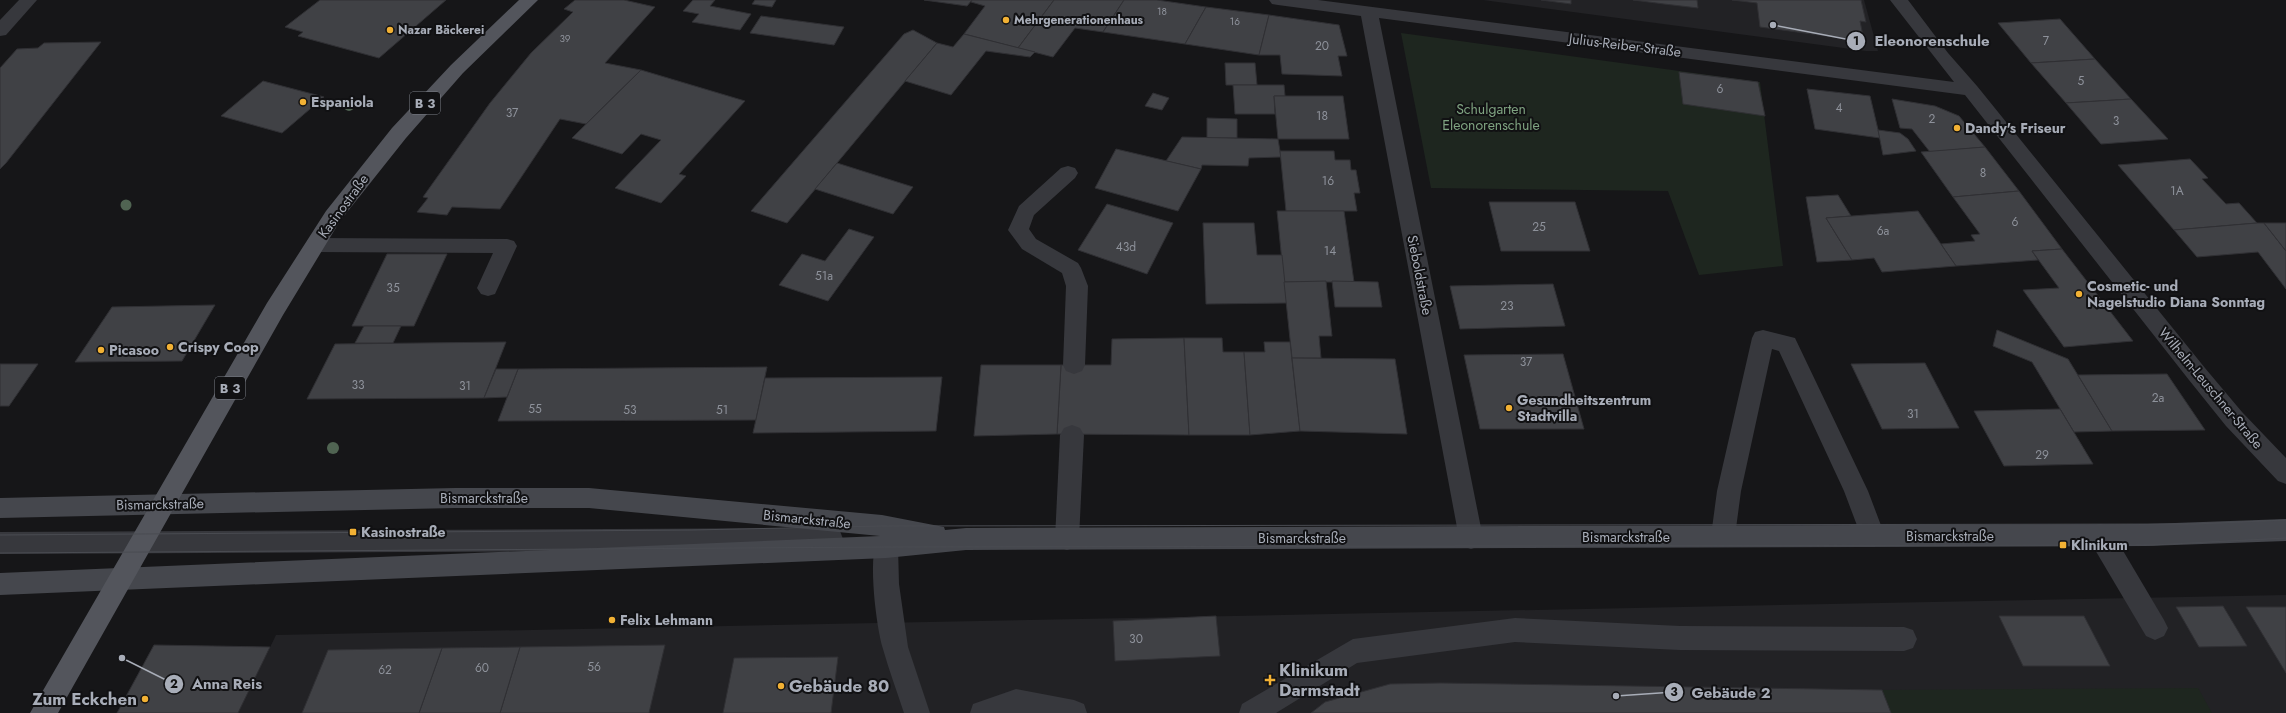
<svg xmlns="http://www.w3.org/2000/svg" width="2286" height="713" font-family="Jost,sans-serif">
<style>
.built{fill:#222225}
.green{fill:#1e261f}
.building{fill:#404145;stroke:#303034}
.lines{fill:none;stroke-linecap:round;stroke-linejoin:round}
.lane{fill:#37383d;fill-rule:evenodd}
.street{fill:#37383d;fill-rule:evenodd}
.secondary{fill:#45474d;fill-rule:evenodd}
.primary{fill:#53555c;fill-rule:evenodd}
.tram{stroke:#4a4c52;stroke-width:1}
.tree{fill:#506452}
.poi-dot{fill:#f2b134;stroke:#111113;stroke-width:1.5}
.labels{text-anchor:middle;stroke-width:4;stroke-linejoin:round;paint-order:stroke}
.far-number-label{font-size:10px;fill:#8e929b}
.far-poi-label{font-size:12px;font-weight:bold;fill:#a8adb8;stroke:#111113;text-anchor:start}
.number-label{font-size:12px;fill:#8e929b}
.shield{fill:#111113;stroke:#7b7e86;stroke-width:1}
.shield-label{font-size:13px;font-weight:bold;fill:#a8adb8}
.street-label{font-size:14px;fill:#a8adb8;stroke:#111113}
.poi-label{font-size:14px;font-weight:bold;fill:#a8adb8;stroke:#111113;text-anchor:start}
.park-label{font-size:14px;fill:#7fa381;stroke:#111113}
.near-poi-label{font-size:17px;font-weight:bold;fill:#a8adb8;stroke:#111113;text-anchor:start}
.leader{fill:none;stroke:#a8adb8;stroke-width:1.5}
.callout-dot{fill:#a8adb8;stroke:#111113;stroke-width:1.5}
.mark-label{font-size:12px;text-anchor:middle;font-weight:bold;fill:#111}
.callout-label{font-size:15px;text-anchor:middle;font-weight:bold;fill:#a8adb8;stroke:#111113;stroke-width:4;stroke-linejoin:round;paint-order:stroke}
</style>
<rect width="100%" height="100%" fill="#161618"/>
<g class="built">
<path d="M 1483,0 L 1864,0 L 1878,51 L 1866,51 Z"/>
<path d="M 2286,595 L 2286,713 L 238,713 L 276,635 Z"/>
</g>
<g class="green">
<path d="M 1401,33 L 1760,82 L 1783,266 L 1699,275 L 1668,191 L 1431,188 Z"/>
<path d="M 2198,688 L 2212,713 L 1891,713 L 1882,690 Z"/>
</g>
<g class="building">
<path d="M 320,0 L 446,0 L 379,58 L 298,36 L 303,32 L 285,27 Z"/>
<path d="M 575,0 L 624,0 L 655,7 L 605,63 L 641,70 L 586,124 L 560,119 L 500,209 L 452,207 L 447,215 L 417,212 L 428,198 L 423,197 L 490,103 L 531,53 L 573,12 L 564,9 Z"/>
<path d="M 693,0 L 715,0 L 710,6 L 751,14 L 740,30 L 692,22 L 699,14 L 683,11 Z"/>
<path d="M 755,0 L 776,0 L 772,7 L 752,4 Z"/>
<path d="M 924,0 L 972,0 L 967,6 Z"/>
<path d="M 972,0 L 1054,0 L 1018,48 L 964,34 L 985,6 L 971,2 Z"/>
<path d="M 1054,0 L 1124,0 L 1103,32 L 1075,28 L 1053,57 L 1018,48 Z"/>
<path d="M 1124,0 L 1157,0 L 1206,7 L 1185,44 L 1103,32 Z"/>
<path d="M 1541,0 L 1571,0 L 1571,4 Z"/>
<path d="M 1633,0 L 1697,0 L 1698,8 L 1664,4 Z"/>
<path d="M 1732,0 L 1861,0 L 1866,22 L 1860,21 L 1864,41 L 1760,27 L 1757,3 Z"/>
<path d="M 1206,7 L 1269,15 L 1259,55 L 1185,44 Z"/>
<path d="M 1269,15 L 1339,25 L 1347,56 L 1338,56 L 1342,76 L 1282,74 L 1280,55 L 1259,55 Z"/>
<path d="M 761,16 L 844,27 L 834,45 L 750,33 Z"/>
<path d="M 2060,19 L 2095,59 L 2031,63 L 1998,23 Z"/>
<path d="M 913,30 L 937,43 L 787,223 L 751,211 L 904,34 Z"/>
<path d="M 964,34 L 1035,52 L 1030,57 L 986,51 L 951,95 L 905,81 L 937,43 L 953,47 Z"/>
<path d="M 101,42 L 6,163 L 0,169 L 0,68 L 17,49 L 38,48 L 44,43 Z"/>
<path d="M 2095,59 L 2131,99 L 2066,103 L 2031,63 Z"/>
<path d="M 1225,63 L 1255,63 L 1257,85 L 1226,85 Z"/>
<path d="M 641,70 L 745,101 L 679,174 L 686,176 L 661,203 L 615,188 L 661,140 L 641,134 L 622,154 L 572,138 Z"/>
<path d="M 1679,72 L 1758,82 L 1765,116 L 1683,104 Z"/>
<path d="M 263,81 L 324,97 L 282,133 L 221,116 Z"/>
<path d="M 1233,85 L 1284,85 L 1285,96 L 1274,96 L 1275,114 L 1235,114 Z"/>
<path d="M 1807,89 L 1870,96 L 1880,138 L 1815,129 Z"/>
<path d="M 1153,93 L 1169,98 L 1162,110 L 1145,106 Z"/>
<path d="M 1274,96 L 1343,96 L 1349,139 L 1278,139 Z"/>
<path d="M 1892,99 L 1935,106 L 1959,116 L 1985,147 L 1930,152 L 1912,129 L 1900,128 Z"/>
<path d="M 2131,99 L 2168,139 L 2101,144 L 2066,103 Z"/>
<path d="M 1207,118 L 1237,119 L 1237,138 L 1207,138 Z"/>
<path d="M 1878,130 L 1900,133 L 1908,139 L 1916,151 L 1883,155 Z"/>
<path d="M 1182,137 L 1278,139 L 1281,157 L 1249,158 L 1248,166 L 1202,165 L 1201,169 L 1166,161 Z"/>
<path d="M 1985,147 L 2019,191 L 1953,197 L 1921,152 Z"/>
<path d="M 1116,149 L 1201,169 L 1178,211 L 1095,188 Z"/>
<path d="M 1280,151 L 1334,151 L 1335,160 L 1350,160 L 1351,170 L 1356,170 L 1360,193 L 1354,193 L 1357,211 L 1286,211 Z"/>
<path d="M 2190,159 L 2208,178 L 2202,179 L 2226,204 L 2239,203 L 2257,223 L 2174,230 L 2118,165 Z"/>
<path d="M 837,163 L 913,187 L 893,214 L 815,189 Z"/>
<path d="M 2019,191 L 2062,249 L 2032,251 L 2038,260 L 1956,266 L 1941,244 L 1975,241 L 1971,235 L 1980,234 L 1953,197 Z"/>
<path d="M 1838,195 L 1851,216 L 1826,218 L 1852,260 L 1817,262 L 1806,197 Z"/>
<path d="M 1489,202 L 1575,202 L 1590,251 L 1501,251 Z"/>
<path d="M 1107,204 L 1173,223 L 1147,274 L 1078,250 Z"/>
<path d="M 1277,211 L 1344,211 L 1354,282 L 1284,282 Z"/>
<path d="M 1918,211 L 1956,266 L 1882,272 L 1874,258 L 1852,260 L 1826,218 Z"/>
<path d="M 1203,223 L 1254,223 L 1257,255 L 1282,255 L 1287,303 L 1206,304 Z"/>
<path d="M 2257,223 L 2264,223 L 2286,251 L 2286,289 L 2258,252 L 2197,257 L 2174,230 Z"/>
<path d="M 2264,223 L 2286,223 L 2286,251 Z"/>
<path d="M 849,229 L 874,237 L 828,301 L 779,285 L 802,254 L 825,261 Z"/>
<path d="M 2062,249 L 2133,341 L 2064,347 L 2023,290 L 2059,288 L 2032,251 Z"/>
<path d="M 387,254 L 447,254 L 414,326 L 352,326 Z"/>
<path d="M 1326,281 L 1332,336 L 1319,336 L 1321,358 L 1292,358 L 1284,282 Z"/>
<path d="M 1332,281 L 1378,282 L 1382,307 L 1335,307 Z"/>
<path d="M 1553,284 L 1565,326 L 1460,329 L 1450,286 Z"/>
<path d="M 215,305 L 182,361 L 75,362 L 112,307 Z"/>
<path d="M 364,326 L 401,326 L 393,343 L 355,343 Z"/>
<path d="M 1997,330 L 2068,359 L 2112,431 L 2074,432 L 2032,362 L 1993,346 Z"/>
<path d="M 1184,338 L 1189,435 L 1057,434 L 1061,365 L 1111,365 L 1112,339 Z"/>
<path d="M 1184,338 L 1222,338 L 1223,352 L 1244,352 L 1250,435 L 1189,435 Z"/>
<path d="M 506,342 L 484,398 L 307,399 L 335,344 Z"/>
<path d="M 1264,342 L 1290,342 L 1300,431 L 1250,435 L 1244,352 L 1265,352 Z"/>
<path d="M 1563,354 L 1584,429 L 1480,429 L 1464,355 Z"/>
<path d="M 1292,358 L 1395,359 L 1407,434 L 1300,431 Z"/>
<path d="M 1925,363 L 1959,428 L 1882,429 L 1851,364 Z"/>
<path d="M 0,364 L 38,364 L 9,406 L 0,406 Z"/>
<path d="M 981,365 L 1061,365 L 1057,434 L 974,436 Z"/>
<path d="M 767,367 L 756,420 L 498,421 L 518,369 Z"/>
<path d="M 496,369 L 518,369 L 507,397 L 484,398 Z"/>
<path d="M 2167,374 L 2205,430 L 2112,431 L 2078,375 Z"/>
<path d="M 942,377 L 936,431 L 753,433 L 765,378 Z"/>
<path d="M 2060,409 L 2093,464 L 2004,466 L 1974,411 Z"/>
<path d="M 2223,606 L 2247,646 L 2199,647 L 2176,607 Z"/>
<path d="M 2246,607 L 2286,607 L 2286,673 Z"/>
<path d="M 1216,616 L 1220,656 L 1115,661 L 1113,621 Z"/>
<path d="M 1999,616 L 2084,616 L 2110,666 L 2023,666 Z"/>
<path d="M 154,645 L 270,647 L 238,713 L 117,713 Z"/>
<path d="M 665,645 L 649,713 L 500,713 L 520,647 Z"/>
<path d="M 520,647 L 500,713 L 419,713 L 442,648 Z"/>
<path d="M 442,648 L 419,713 L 302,713 L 328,650 Z"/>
<path d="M 838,657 L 831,713 L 723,713 L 734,658 Z"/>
<path d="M 1441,683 L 1882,690 L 1891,713 L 1311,713 L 1325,702 L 1390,684 Z"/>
</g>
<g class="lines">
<g class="lane">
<path d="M 1068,166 L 1075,168 L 1078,173 L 1075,178 L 1034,215 L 1029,229 L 1036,239 L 1078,263 L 1081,268 L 1088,286 L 1085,365 L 1082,371 L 1074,374 L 1066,371 L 1063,365 L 1066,286 L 1062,273 L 1022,249 L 1008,230 L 1019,206 L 1061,168 Z"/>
<path d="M 315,238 L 507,239 L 514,241 L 517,246 L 495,294 L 488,296 L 481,294 L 477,288 L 493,253 L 315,252 L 308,250 L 305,245 L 308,240 Z"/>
<path d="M 1763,330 L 1795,338 L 1868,491 L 1885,536 L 1882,544 L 1873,547 L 1864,544 L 1844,491 L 1779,351 L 1772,349 L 1741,491 L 1735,536 L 1732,544 L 1723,547 L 1714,544 L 1711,536 L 1717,491 L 1752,338 L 1755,332 Z"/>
<path d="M 1072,425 L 1080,428 L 1084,435 L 1079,539 L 1076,547 L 1067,550 L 1058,547 L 1055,539 L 1060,435 L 1064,428 Z"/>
<path d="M 2100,524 L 2109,527 L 2164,620 L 2168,628 L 2164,636 L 2155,640 L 2146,636 L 2091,543 L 2088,535 L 2091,527 Z"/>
<path d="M 831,528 L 840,531 L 843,539 L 840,547 L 831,550 L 0,554 L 0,532 Z"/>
<path d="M 886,536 L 895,539 L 898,547 L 899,584 L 908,647 L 930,713 L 904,713 C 897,692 889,670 883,649 C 876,626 868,559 877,539 Z"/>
<path d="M 1515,618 L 1680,626 L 1904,627 L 1913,630 L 1917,639 L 1913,648 L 1904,651 L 1680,650 L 1515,642 L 1357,663 L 1276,713 L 1239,713 L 1242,704 L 1353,639 Z"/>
<path d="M 1016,689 L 1074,700 L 1084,704 L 1087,713 L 970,713 L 973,704 Z"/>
</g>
<g class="street">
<path d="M 19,0 L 37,0 L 6,35 L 0,36 L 0,20 Z"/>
<path d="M 1269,0 L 1318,0 L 1954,82 L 1890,0 L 1908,0 L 1948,53 L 1977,86 L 2205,368 L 2242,412 L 2286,458 L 2286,484 L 2278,481 L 2226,426 L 2189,380 L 1965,95 L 1379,18 L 1483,538 L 1480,546 L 1471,549 L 1462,546 L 1459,538 L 1361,16 L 1278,5 L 1272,4 Z"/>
</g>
<path class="secondary" d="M 455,488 L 589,488 L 882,515 L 944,527 L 945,530 L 966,528 L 2147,524 L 2286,519 L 2286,541 L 2147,546 L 966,550 L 886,558 L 0,595 L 0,573 L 880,536 L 589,508 L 455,508 L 0,518 L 0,498 Z"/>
<path class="primary" d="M 519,0 L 538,0 L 463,73 L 406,138 L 340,221 L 283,315 L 58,713 L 30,713 L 267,303 L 326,211 L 392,128 L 451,65 Z"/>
<g class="tram">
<path d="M 0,535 L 692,530 L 882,526 L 2195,524 L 2286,520"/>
<path d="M 0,553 L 886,547 L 2153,545 L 2286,538"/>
</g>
</g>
<g class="tree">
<circle cx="349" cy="106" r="5"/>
<circle cx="126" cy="205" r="5.5"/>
<circle cx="333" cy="448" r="6"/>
</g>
<g class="poi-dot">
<circle cx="1006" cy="20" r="4"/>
<circle cx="390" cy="30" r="4"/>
<circle cx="303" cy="102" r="4"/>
<circle cx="1957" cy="128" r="4"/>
<circle cx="2079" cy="294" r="4"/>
<circle cx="170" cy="347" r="4"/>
<circle cx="101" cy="350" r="4"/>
<circle cx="1509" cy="408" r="4"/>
<rect x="349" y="528" width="8" height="8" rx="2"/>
<rect x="2059" y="541" width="8" height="8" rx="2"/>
<circle cx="612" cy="620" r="4"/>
<path d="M1268 674h4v4h4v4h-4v4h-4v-4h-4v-4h4z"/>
<circle cx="781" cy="686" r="4"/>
<circle cx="145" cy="699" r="4"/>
</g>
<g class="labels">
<g class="far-number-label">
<text x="1162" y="15">18</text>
<text x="1235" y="25">16</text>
<text x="565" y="42">39</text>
</g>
<g class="far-poi-label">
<text x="1014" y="24">Mehrgenerationenhaus</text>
<text x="398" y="34">Nazar Bäckerei</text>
</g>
<g class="number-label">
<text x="2046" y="45">7</text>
<text x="1322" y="50">20</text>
<text x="2081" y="85">5</text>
<text x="1720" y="93">6</text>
<text x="1839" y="112">4</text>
<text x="512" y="117">37</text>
<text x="1322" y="120">18</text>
<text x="1932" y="123">2</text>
<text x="2116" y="125">3</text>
<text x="1983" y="177">8</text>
<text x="1328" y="185">16</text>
<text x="2177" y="195">1A</text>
<text x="2015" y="226">6</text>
<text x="1539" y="231">25</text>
<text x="1883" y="235">6a</text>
<text x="1126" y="251">43d</text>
<text x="1330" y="255">14</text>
<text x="824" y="280">51a</text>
<text x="393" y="292">35</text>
<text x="1507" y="310">23</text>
<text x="1526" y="366">37</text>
<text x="358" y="389">33</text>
<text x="465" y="390">31</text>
<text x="2158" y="402">2a</text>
<text x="535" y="413">55</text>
<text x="630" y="414">53</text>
<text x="722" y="414">51</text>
<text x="1913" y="418">31</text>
<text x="2042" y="459">29</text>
<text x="1136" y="643">30</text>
<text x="594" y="671">56</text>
<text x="482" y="672">60</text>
<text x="385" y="674">62</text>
</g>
<g class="shield">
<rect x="410" y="92" width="30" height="22" rx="3"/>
<rect x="215" y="377" width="30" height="22" rx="3"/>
</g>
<g class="shield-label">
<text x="425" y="108">B 3</text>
<text x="230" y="393">B 3</text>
</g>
<g class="street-label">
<text transform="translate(1625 45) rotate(7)" y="5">Julius-Reiber-Straße</text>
<text transform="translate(343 206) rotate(-54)" y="5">Kasinostraße</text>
<text transform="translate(1420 275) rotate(79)" y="5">Sieboldstraße</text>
<text transform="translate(2211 388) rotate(50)" y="5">Wilhelm-Leuschner-Straße</text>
<text x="484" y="503">Bismarckstraße</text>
<text transform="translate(160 504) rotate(-1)" y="5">Bismarckstraße</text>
<text transform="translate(807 519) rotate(6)" y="5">Bismarckstraße</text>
<text x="1950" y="541">Bismarckstraße</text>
<text x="1626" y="542">Bismarckstraße</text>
<text x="1302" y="543">Bismarckstraße</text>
</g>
<g class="poi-label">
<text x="311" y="107">Espaniola</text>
<text x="1965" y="133">Dandy's Friseur</text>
<text x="2087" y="291">Cosmetic- und<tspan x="2087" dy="16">Nagelstudio Diana Sonntag</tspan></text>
<text x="178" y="352">Crispy Coop</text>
<text x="109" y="355">Picasoo</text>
<text x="1517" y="405">Gesundheitszentrum<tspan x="1517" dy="16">Stadtvilla</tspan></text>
<text x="361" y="537">Kasinostraße</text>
<text x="2071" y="550">Klinikum</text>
<text x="620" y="625">Felix Lehmann</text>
</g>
<g class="park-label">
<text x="1491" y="114">Schulgarten<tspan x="1491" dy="16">Eleonorenschule</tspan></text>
</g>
<g class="near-poi-label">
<text x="1279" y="676">Klinikum<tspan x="1279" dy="20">Darmstadt</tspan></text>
<text x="789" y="692">Gebäude 80</text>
<text x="137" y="705" text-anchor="end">Zum Eckchen</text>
</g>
</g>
<path class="leader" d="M1773 25L1856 41M122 658L174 684M1616 696L1674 692"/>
<g class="callout-dot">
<circle cx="1773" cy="25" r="4"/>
<circle cx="122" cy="658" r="4"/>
<circle cx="1616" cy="696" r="4"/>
<circle cx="1856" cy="41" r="10"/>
<circle cx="174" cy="684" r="10"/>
<circle cx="1674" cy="692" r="10"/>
</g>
<g class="mark-label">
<text x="1856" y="45">1</text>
<text x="174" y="688">2</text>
<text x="1674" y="696">3</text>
</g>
<g class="callout-label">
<text x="1932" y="46">Eleonorenschule</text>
<text x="227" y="689">Anna Reis</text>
<text x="1731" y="698">Gebäude 2</text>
</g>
</svg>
